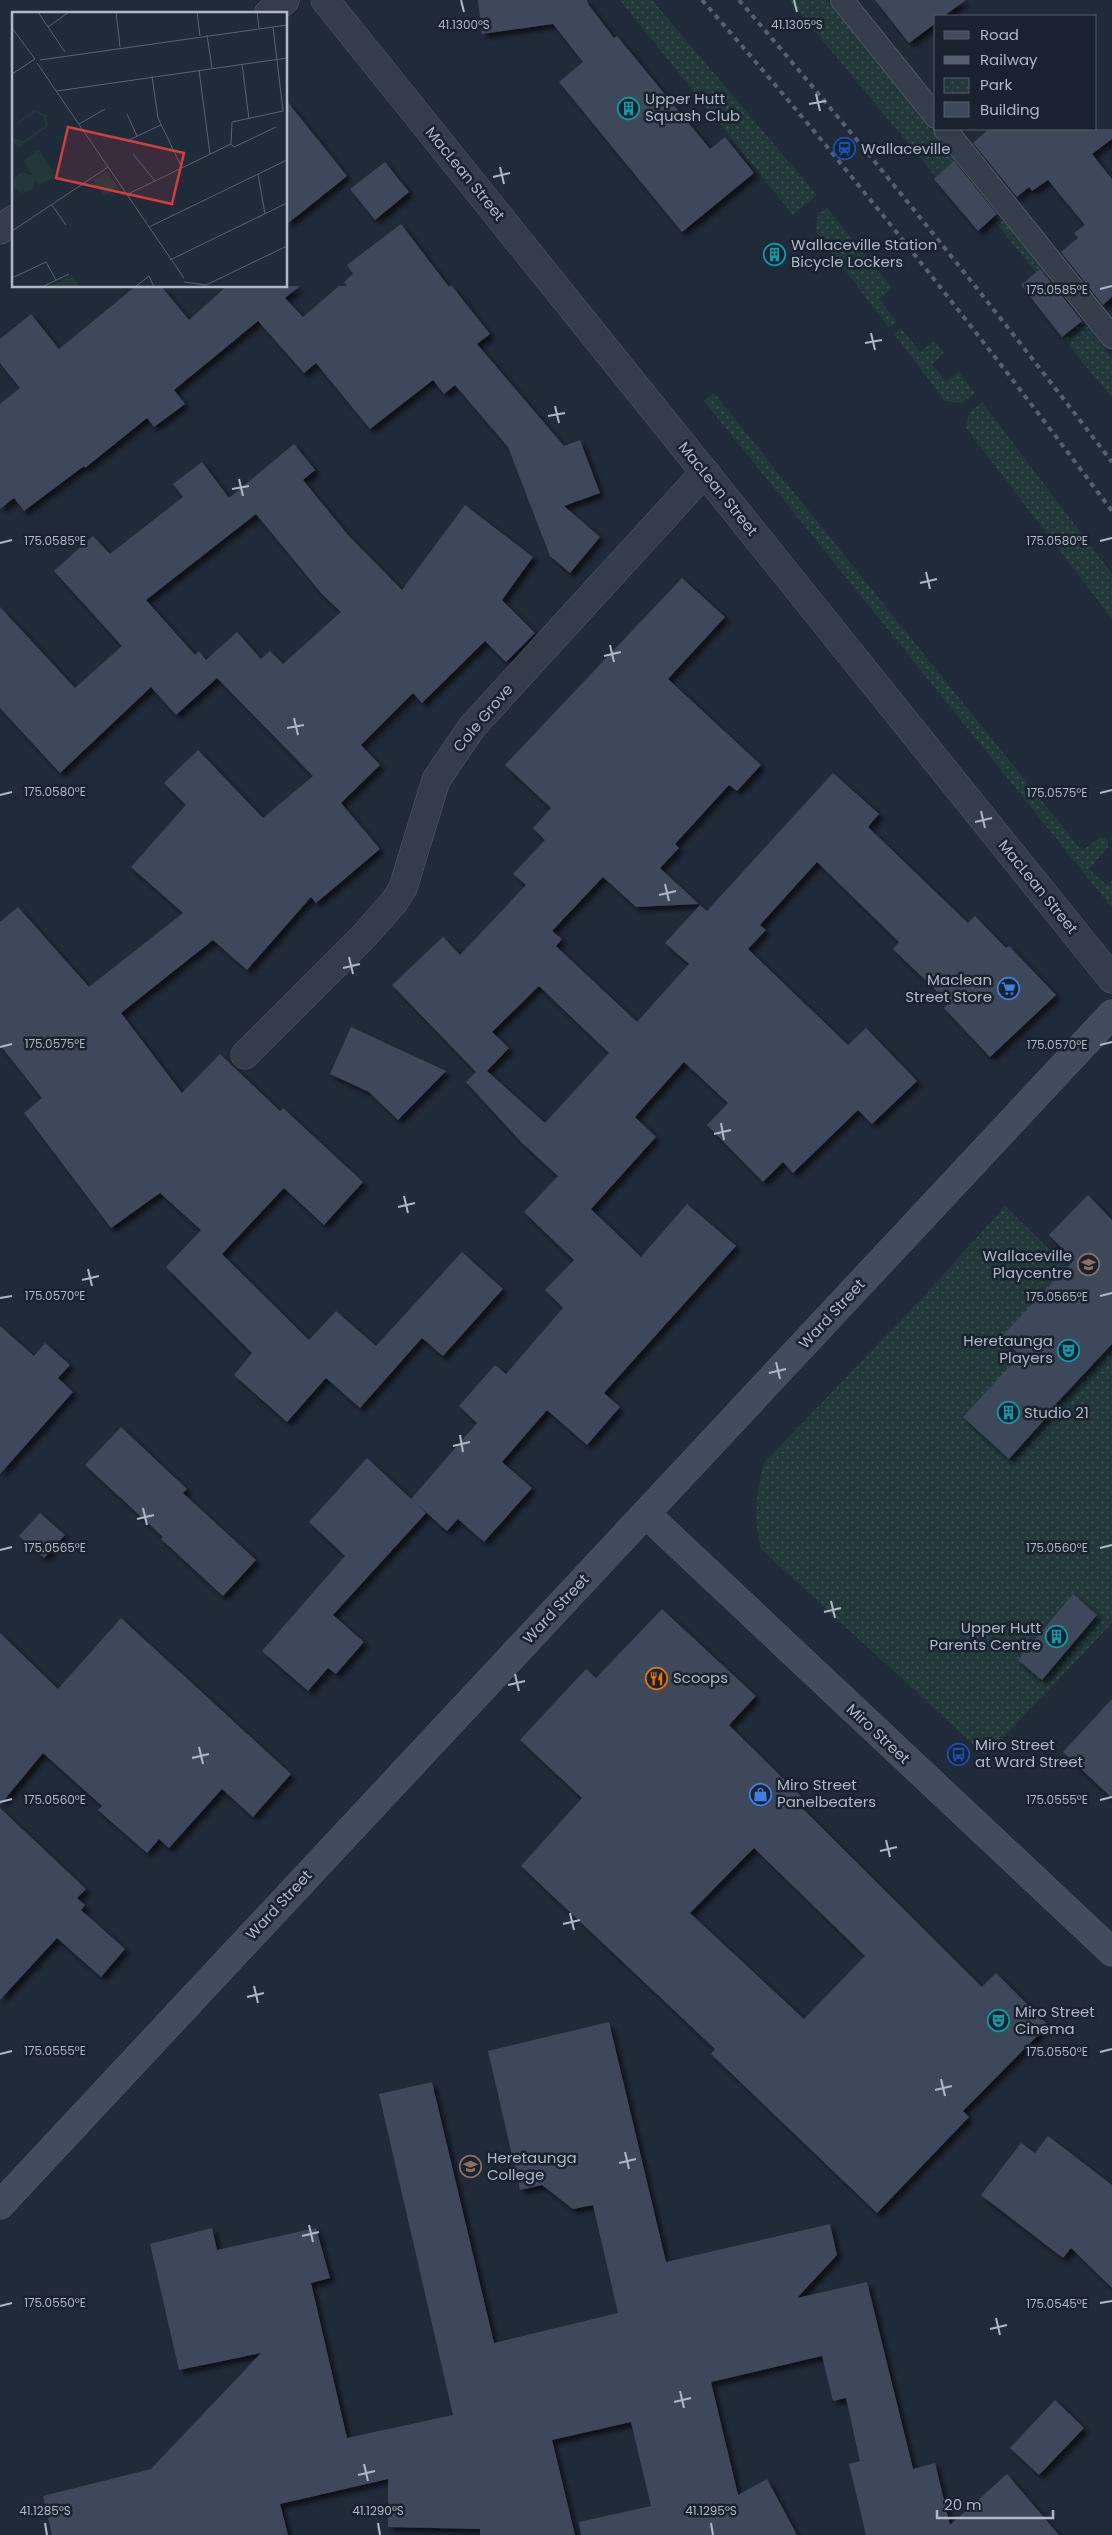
<svg xmlns="http://www.w3.org/2000/svg" width="1112" height="2535" font-family="Poppins,sans-serif">
<style>
.park{fill:url(#park-dots)}
.building{fill:#3c495a;fill-rule:evenodd;filter:url(#shadow)}
.lines{fill:none;stroke-linecap:round;stroke-linejoin:round}
.lane-casing{stroke:#515b68;stroke-width:24}
.street-casing{stroke:#515b68;stroke-width:29}
.secondary-casing{stroke:#515b68;stroke-width:29}
.lane{stroke:#343d4a;stroke-width:22}
.street{stroke:#343d4a;stroke-width:28}
.secondary{stroke:#414c5d;stroke-width:28}
.rail{stroke:#556171;stroke-width:4;stroke-dasharray:5 5;stroke-linecap:butt}
.ticks{fill:none;stroke:#aeb8c7;stroke-width:2}
.labels{text-anchor:middle;stroke-width:5;stroke-linejoin:round;paint-order:stroke}
.poi-label{font-size:15px;fill:#aeb8c7;stroke:#19222f;text-anchor:start}
.street-label{font-size:15px;fill:#aeb8c7;stroke:#19222f}
.inset-road{fill:none;stroke:#596372;stroke-width:1}
.view{fill:#d03e40;fill-opacity:0.15;stroke:#d03e40;stroke-width:2.5}
.inset-edge{fill:none;stroke:#aeb8c7;stroke-width:2.5}
.ticks-label{font-size:12px;text-anchor:middle;fill:#aeb8c7;stroke:#19222f;stroke-width:5;stroke-linejoin:round;paint-order:stroke}
</style>
<defs>
<pattern id="park-dots" width="8" height="8" patternUnits="userSpaceOnUse" patternTransform="scale(1.25)"><rect width="8" height="8" fill="#22383b"/><path d="M2 2h.1M6 6h.1" fill="none" stroke="#405356" stroke-width="1.8" stroke-linecap="round"/></pattern>
<filter id="shadow"><feDropShadow dx="4.5" dy="4.5" stdDeviation="2.5" flood-color="#0009"/></filter>
</defs>
<rect width="100%" height="100%" fill="#202b3a"/>
<g class="park">
<path d="M 620,0 L 652,0 L 817,195 L 793,215 Z"/>
<path d="M 789,0 L 827,0 L 1112,358 L 1112,398 L 1062,337 L 1036,273 L 950,165 L 936,177 Z"/>
<path d="M 827,208 L 892,288 L 879,299 L 897,322 L 889,328 L 816,232 L 818,214 Z"/>
<path d="M 901,328 L 920,352 L 934,341 L 944,353 L 932,364 L 946,382 L 959,372 L 975,393 L 961,403 L 945,401 L 894,334 Z"/>
<path d="M 714,393 L 1082,851 L 1099,838 L 1105,838 L 1108,841 L 1108,847 L 1089,869 L 1107,885 L 1112,880 L 1112,908 L 704,401 Z"/>
<path d="M 982,402 L 1112,574 L 1112,619 L 966,428 L 969,413 Z"/>
<path d="M 1005,1206 L 1112,1311 L 1112,1623 L 986,1756 L 761,1549 C 753,1516 756,1495 764,1463 L 925,1295 Z"/>
</g>
<g class="building">
<path d="M 478,0 L 587,0 L 588,4 L 614,38 L 617,36 L 710,149 L 725,137 L 754,173 L 682,232 L 559,82 L 583,62 L 553,24 L 482,34 Z"/>
<path d="M 875,0 L 966,0 L 944,16 L 936,16 L 936,23 L 909,43 Z"/>
<path d="M 286,100 L 347,176 L 286,225 Z"/>
<path d="M 989,129 L 1112,129 L 1112,139 L 1092,154 L 1112,179 L 1112,297 L 1103,305 L 1061,252 L 1078,238 L 1074,233 L 1085,225 L 1048,180 L 1032,191 L 1029,187 L 1017,197 L 973,143 Z"/>
<path d="M 954,161 L 997,214 L 978,231 L 934,179 Z"/>
<path d="M 385,162 L 409,192 L 375,220 L 350,189 Z"/>
<path d="M 401,224 L 449,287 L 451,285 L 490,334 L 477,344 L 564,446 L 580,440 L 600,493 L 564,506 L 600,537 L 570,573 L 550,556 L 508,447 L 455,385 L 444,394 L 433,380 L 370,429 L 316,363 L 304,373 L 258,321 L 174,390 L 185,404 L 154,427 L 147,418 L 85,468 L 84,466 L 24,511 L 14,498 L 0,509 L 0,404 L 20,388 L 0,363 L 0,339 L 31,314 L 59,349 L 136,286 L 161,286 L 189,320 L 227,286 L 300,286 L 285,298 L 303,317 L 339,286 L 347,286 L 344,282 L 353,274 L 347,265 Z"/>
<path d="M 1040,269 L 1082,321 L 1062,337 L 1021,285 Z"/>
<path d="M 294,444 L 315,470 L 303,480 L 348,535 L 402,590 L 465,505 L 533,557 L 502,600 L 535,633 L 506,662 L 485,641 L 422,703 L 413,693 L 361,745 L 380,765 L 341,803 L 380,849 L 316,903 L 311,897 L 247,970 L 213,940 L 121,1013 L 182,1093 L 220,1054 L 280,1111 L 283,1108 L 363,1182 L 324,1225 L 284,1188 L 222,1254 L 309,1340 L 336,1311 L 376,1346 L 462,1252 L 503,1289 L 443,1356 L 422,1338 L 360,1408 L 326,1378 L 287,1422 L 234,1375 L 252,1353 L 166,1267 L 201,1230 L 160,1193 L 111,1228 L 24,1113 L 42,1098 L 0,1045 L 0,922 L 18,907 L 89,987 L 183,913 L 131,867 L 186,805 L 164,783 L 198,750 L 263,818 L 313,776 L 217,678 L 176,715 L 151,687 L 60,773 L 0,708 L 0,607 L 75,688 L 122,646 L 54,571 L 93,536 L 110,554 L 183,497 L 173,484 L 202,462 L 229,498 ZM 256,514 L 322,594 L 341,612 L 283,664 L 270,651 L 261,659 L 237,632 L 206,660 L 199,651 L 195,655 L 146,600 Z"/>
<path d="M 682,578 L 725,617 L 668,679 L 761,765 L 737,791 L 729,785 L 675,844 L 679,848 L 660,868 L 699,904 L 636,907 L 603,877 L 552,931 L 562,939 L 556,946 L 637,1022 L 689,964 L 665,943 L 700,905 L 707,911 L 833,773 L 879,814 L 868,827 L 968,923 L 975,916 L 1006,948 L 1009,946 L 1056,995 L 990,1057 L 944,1008 L 949,1003 L 893,949 L 899,942 L 817,862 L 760,925 L 766,930 L 748,949 L 848,1045 L 866,1028 L 917,1081 L 872,1124 L 858,1110 L 793,1173 L 783,1162 L 763,1182 L 707,1125 L 728,1103 L 684,1062 L 635,1117 L 656,1137 L 591,1209 L 641,1257 L 687,1204 L 736,1246 L 604,1393 L 620,1407 L 587,1445 L 547,1410 L 502,1462 L 532,1488 L 484,1542 L 458,1519 L 447,1531 L 411,1499 L 477,1423 L 459,1406 L 495,1365 L 506,1374 L 563,1308 L 545,1290 L 574,1260 L 524,1212 L 558,1176 L 522,1143 L 466,1082 L 476,1072 L 392,985 L 443,937 L 460,955 L 526,885 L 513,874 L 545,840 L 533,828 L 551,808 L 505,765 ZM 539,986 L 609,1053 L 545,1123 L 487,1071 L 509,1048 L 492,1032 Z"/>
<path d="M 351,1027 L 446,1071 L 398,1120 L 369,1092 L 330,1074 Z"/>
<path d="M 1088,1195 L 1112,1220 L 1112,1344 L 1052,1408 L 1053,1410 L 1009,1459 L 963,1417 L 1020,1355 L 1001,1337 L 1074,1260 L 1049,1235 Z"/>
<path d="M 0,1326 L 34,1356 L 45,1343 L 70,1365 L 58,1378 L 73,1392 L 0,1474 Z"/>
<path d="M 121,1427 L 187,1489 L 183,1493 L 256,1560 L 223,1596 L 161,1539 L 163,1537 L 85,1465 Z"/>
<path d="M 367,1458 L 426,1513 L 333,1615 L 364,1642 L 336,1674 L 328,1668 L 308,1691 L 262,1651 L 345,1556 L 309,1522 Z"/>
<path d="M 40,1513 L 65,1535 L 44,1558 L 19,1536 Z"/>
<path d="M 1073,1594 L 1097,1615 L 1042,1680 L 1018,1660 Z"/>
<path d="M 662,1609 L 756,1696 L 729,1725 L 803,1798 L 798,1804 L 982,1987 L 996,1973 L 1048,2025 L 963,2111 L 969,2117 L 877,2213 L 711,2054 L 715,2049 L 521,1866 L 582,1798 L 520,1740 L 586,1669 L 596,1678 ZM 754,1848 L 865,1956 L 804,2019 L 690,1913 Z"/>
<path d="M 121,1618 L 291,1774 L 253,1817 L 222,1789 L 169,1848 L 159,1839 L 147,1853 L 98,1810 L 102,1806 L 43,1753 L 0,1805 L 0,1633 L 58,1689 Z"/>
<path d="M 1112,1699 L 1112,1798 L 1063,1752 Z"/>
<path d="M 0,1808 L 86,1889 L 77,1898 L 85,1905 L 81,1910 L 125,1949 L 101,1977 L 57,1938 L 0,2000 Z"/>
<path d="M 609,2022 L 666,2262 L 830,2224 L 837,2255 L 797,2298 L 867,2282 L 913,2469 L 935,2463 L 950,2525 L 1007,2474 L 1059,2535 L 866,2535 L 849,2464 L 860,2461 L 846,2398 L 833,2401 L 822,2356 L 711,2382 L 738,2495 L 767,2479 L 797,2535 L 581,2535 L 579,2522 L 651,2506 L 631,2422 L 552,2440 L 575,2535 L 480,2535 L 480,2529 L 388,2527 L 388,2479 L 280,2504 L 288,2535 L 52,2535 L 43,2496 L 151,2469 L 261,2353 L 179,2370 L 150,2244 L 212,2228 L 217,2250 L 316,2228 L 330,2278 L 311,2283 L 347,2438 L 453,2415 L 379,2094 L 432,2082 L 494,2343 L 618,2313 L 593,2205 L 573,2209 L 542,2185 L 520,2190 L 488,2051 Z"/>
<path d="M 1048,2136 L 1112,2185 L 1112,2288 L 1071,2248 L 1063,2258 L 981,2195 L 1021,2143 L 1035,2153 Z"/>
<path d="M 1055,2400 L 1084,2428 L 1039,2475 L 1010,2448 Z"/>
</g>
<g class="lines">
<defs>
<g id="lane">
<path d="M 842,0 L 936,117"/>
<path d="M 945,129 L 1112,337"/>
</g>
<g id="street">
<path d="M 325,0 L 1112,979"/>
<path d="M 268,14 L 285,0"/>
<path d="M 0,230 L 14,219"/>
<path d="M 245,1055 L 365,935 L 394,902 L 403,888 L 436,780 L 472,727 L 705,472"/>
</g>
<g id="secondary">
<path d="M 646,1514 L 1112,1952"/>
<path d="M 0,2205 L 1112,1014"/>
</g>
</defs>
<use href="#lane" class="lane-casing"/>
<use href="#street" class="street-casing"/>
<use href="#secondary" class="secondary-casing"/>
<use href="#lane" class="lane"/>
<use href="#street" class="street"/>
<use href="#secondary" class="secondary"/>
<g class="rail">
<path d="M 702,0 C 846,164 981,336 1112,511"/>
<path d="M 739,0 C 868,150 992,305 1112,462"/>
</g>
</g>
<path class="ticks" d="M 461,0 L 464,12M 794,0 L 797,12M 816,94 L 820,111M 809,104 L 826,101M 500,167 L 504,184M 493,177 L 510,173M 1100,289 L 1112,286M 871,333 L 875,350M 865,343 L 882,340M 555,406 L 559,423M 548,416 L 565,413M 239,479 L 243,496M 232,489 L 249,486M 1100,541 L 1112,538M 0,543 L 12,540M 926,572 L 930,589M 920,583 L 937,579M 610,645 L 614,662M 604,656 L 621,652M 294,718 L 298,735M 287,728 L 304,725M 1100,793 L 1112,790M 0,795 L 12,792M 981,811 L 985,828M 975,822 L 992,818M 665,884 L 669,901M 659,895 L 676,891M 349,957 L 353,974M 343,968 L 360,964M 1100,1045 L 1112,1042M 0,1047 L 12,1044M 721,1123 L 724,1140M 714,1134 L 731,1130M 404,1196 L 408,1213M 398,1207 L 415,1203M 88,1269 L 92,1286M 82,1280 L 99,1276M 1100,1296 L 1112,1293M 0,1298 L 12,1296M 776,1362 L 780,1379M 769,1373 L 786,1369M 460,1435 L 463,1452M 453,1446 L 470,1442M 143,1508 L 147,1525M 137,1519 L 154,1515M 1100,1548 L 1112,1545M 0,1550 L 12,1547M 831,1601 L 835,1618M 824,1612 L 841,1608M 515,1674 L 519,1691M 508,1685 L 525,1681M 199,1747 L 203,1764M 192,1758 L 209,1754M 1100,1800 L 1112,1797M 0,1802 L 12,1799M 886,1840 L 890,1857M 880,1851 L 897,1847M 570,1913 L 574,1930M 563,1924 L 580,1920M 254,1986 L 258,2003M 247,1997 L 264,1993M 1100,2052 L 1112,2049M 0,2054 L 12,2051M 941,2079 L 945,2096M 935,2090 L 952,2086M 625,2152 L 629,2169M 619,2163 L 636,2159M 309,2225 L 313,2242M 302,2236 L 319,2232M 1100,2303 L 1112,2301M 0,2306 L 12,2303M 996,2318 L 1000,2335M 990,2329 L 1007,2325M 680,2391 L 684,2408M 674,2402 L 691,2398M 364,2464 L 368,2481M 358,2475 L 375,2471M 45,2523 L 47,2535M 378,2523 L 380,2535M 711,2523 L 713,2535"/>
<defs>
<symbol id="building-ring" viewBox="-11 -11 22 22"><circle r="9.5" fill="#19222f" stroke="#0f9aa8" stroke-width="1.5"/><path d="M-4-6H4V6H1V3H-1V6H-4ZM-2.5-4.3h1.7v1.8h-1.7ZM.8-4.3h1.7v1.8H.8ZM-2.5-1h1.7V.8h-1.7ZM.8-1h1.7V.8H.8Z" fill="#0f9aa8"/></symbol>
<symbol id="station-ring" viewBox="-11 -11 22 22"><circle r="9.5" fill="#19222f" stroke="#1a4fb4" stroke-width="1.5"/><path d="M-3-6H3Q5-6 5-4V2Q5 4 3 4L4.5 6H3L1.5 4h-3L-3 6H-4.5L-3 4Q-5 4-5 2V-4Q-5-6-3-6ZM-3.5-4v3h7v-3ZM-3.5 1v1.5H-2V1ZM2 1v1.5H3.5V1Z" fill="#1a4fb4"/></symbol>
<symbol id="supermarket-ring" viewBox="-11 -11 22 22"><circle r="9.5" fill="#19222f" stroke="#3f7fe0" stroke-width="1.5"/><path d="M-6-5.5h2.5l.6 2H6L4.5 2H-2.5L-4.4-4H-6ZM-1.5 3.2a1.3 1.3 0 1 0 .1 0ZM3 3.2a1.3 1.3 0 1 0 .1 0Z" fill="#3f7fe0"/></symbol>
<symbol id="school-ring" viewBox="-11 -11 22 22"><circle r="9.5" fill="#19222f" stroke="#8d6e63" stroke-width="1.5"/><path d="M0-5L7-2L0 1L-7-2ZM-4 1L0 2.5L4 1V4Q0 6-4 4Z" fill="#8d6e63"/></symbol>
<symbol id="theatre-ring" viewBox="-11 -11 22 22"><circle r="9.5" fill="#19222f" stroke="#0f9aa8" stroke-width="1.5"/><path d="M-5-5.5Q0-4 5-5.5V0Q5 5 0 6Q-5 5-5 0ZM-3.3-2.5H-1v1.5H-3.3ZM1-2.5H3.3v1.5H1ZM-2.8 1Q0 5.5 2.8 1Z" fill="#0f9aa8"/></symbol>
<symbol id="restaurant-ring" viewBox="-11 -11 22 22"><circle r="9.5" fill="#19222f" stroke="#e8710a" stroke-width="1.5"/><path d="M-5-6h1v4h1v-4h1v4h1v-4h1v5L-1.5 .5V6h-2V.5L-5-1ZM5-6V6H3V1.5H1.5Q1.5-4 5-6Z" fill="#e8710a"/></symbol>
<symbol id="bus-ring" viewBox="-11 -11 22 22"><circle r="9.5" fill="#19222f" stroke="#1a4fb4" stroke-width="1.5"/><path d="M-5-6H5V4H4V6H2V4H-2V6H-4V4H-5ZM-3.5-4V0h7V-4ZM-3.5 1.2v1.5H-2V1.2ZM2 1.2v1.5H3.5V1.2Z" fill="#1a4fb4"/></symbol>
<symbol id="shop-ring" viewBox="-11 -11 22 22"><circle r="9.5" fill="#19222f" stroke="#3f7fe0" stroke-width="1.5"/><path d="M-5-2.5h2.3a2.7 3.5 0 0 1 5.4 0H5L5.5 6h-11ZM-1.5-2.5h3a1.5 2.3 0 0 0-3 0Z" fill="#3f7fe0"/></symbol>
</defs>
<g fill-rule="evenodd">
<use href="#building-ring" x="616" y="96" width="25" height="25"/>
<use href="#station-ring" x="832" y="136" width="25" height="25"/>
<use href="#building-ring" x="762" y="242" width="25" height="25"/>
<use href="#supermarket-ring" x="996" y="976" width="25" height="25"/>
<use href="#school-ring" x="1076" y="1252" width="25" height="25"/>
<use href="#theatre-ring" x="1056" y="1338" width="25" height="25"/>
<use href="#building-ring" x="996" y="1400" width="25" height="25"/>
<use href="#building-ring" x="1044" y="1624" width="25" height="25"/>
<use href="#restaurant-ring" x="644" y="1666" width="25" height="25"/>
<use href="#bus-ring" x="946" y="1742" width="25" height="25"/>
<use href="#shop-ring" x="748" y="1782" width="25" height="25"/>
<use href="#theatre-ring" x="986" y="2008" width="25" height="25"/>
<use href="#school-ring" x="458" y="2154" width="25" height="25"/>
</g>
<g class="labels">
<g class="poi-label">
<text x="645" y="104">Upper Hutt<tspan x="645" dy="17">Squash Club</tspan></text>
<text x="861" y="154">Wallaceville</text>
<text x="791" y="250">Wallaceville Station<tspan x="791" dy="17">Bicycle Lockers</tspan></text>
<text x="992" y="985" text-anchor="end">Maclean<tspan x="992" dy="17">Street Store</tspan></text>
<text x="1072" y="1261" text-anchor="end">Wallaceville<tspan x="1072" dy="17">Playcentre</tspan></text>
<text x="1053" y="1346" text-anchor="end">Heretaunga<tspan x="1053" dy="17">Players</tspan></text>
<text x="1024" y="1418">Studio 21</text>
<text x="1041" y="1633" text-anchor="end">Upper Hutt<tspan x="1041" dy="17">Parents Centre</tspan></text>
<text x="673" y="1683">Scoops</text>
<text x="975" y="1750">Miro Street<tspan x="975" dy="17">at Ward Street</tspan></text>
<text x="777" y="1790">Miro Street<tspan x="777" dy="17">Panelbeaters</tspan></text>
<text x="1015" y="2017">Miro Street<tspan x="1015" dy="17">Cinema</tspan></text>
<text x="487" y="2163">Heretaunga<tspan x="487" dy="17">College</tspan></text>
</g>
<g class="street-label">
<text transform="translate(465 174) rotate(51)" y="5">MacLean Street</text>
<text transform="translate(718 489) rotate(51)" y="5">MacLean Street</text>
<text transform="translate(483 718) rotate(-50)" y="5">Cole Grove</text>
<text transform="translate(1038 887) rotate(51)" y="5">MacLean Street</text>
<text transform="translate(832 1314) rotate(-47)" y="5">Ward Street</text>
<text transform="translate(556 1609) rotate(-47)" y="5">Ward Street</text>
<text transform="translate(878 1734) rotate(43)" y="5">Miro Street</text>
<text transform="translate(279 1905) rotate(-47)" y="5">Ward Street</text>
</g>
</g>
<g transform="translate(12 12)">
<rect width="275" height="275" fill="#202b3a"/>
<path d="M 22,98 L 34,103 L 36,114 L 6,136 L 0,126 L 12,129 L 33,114 L 32,104 L 24,100 L 0,115 ZM 27,138 L 43,164 L 27,173 L 23,167 L 20,179 L 9,181 L 2,176 L 2,166 L 10,160 L 20,163 L 11,148 Z" fill="#22383b"/>
<path d="M 94,160 L 106,175 L 92,184 L 81,168 ZM 60,263 L 68,275 L 35,275 L 57,265 Z" fill="#22383b"/>
<path class="inset-road" d="M 26,0 L 53,40M 104,0 L 108,35M 185,0 L 188,24M 245,0 L 247,16M 36,15 L 57,0M 0,16 L 23,47M 195,23 L 200,56M 28,48 L 275,13M 25,51 L 172,266M 230,52 L 237,107M 187,58 L 198,142M 0,62 L 23,47M 140,64 L 146,106 L 170,156M 45,79 L 275,46M 115,102 L 125,124M 67,112 L 93,97M 117,128 L 149,113M 219,132 L 220,110 L 271,99 L 261,15M 219,132 L 222,135 L 264,115M 121,142 L 143,169M 246,162 L 253,202M 114,183 L 219,132M 40,193 L 54,213M 137,215 L 275,148M 0,219 L 96,155M 158,248 L 275,191M 0,266 L 34,250 L 44,268M 172,270 L 194,273 L 275,234M 30,275 L 57,262M 123,275 L 137,264 L 142,275"/>
<path class="view" d="M 56,115 L 172,141 L 160,192 L 44,166 Z"/>
<rect width="275" height="275" class="inset-edge"/>
</g>
<g class="ticks-label">
<text x="464" y="29">41.1300°S</text>
<text x="797" y="29">41.1305°S</text>
<text x="1057" y="294">175.0585°E</text>
<text x="55" y="545">175.0585°E</text>
<text x="1057" y="545">175.0580°E</text>
<text x="55" y="796">175.0580°E</text>
<text x="1057" y="797">175.0575°E</text>
<text x="55" y="1048">175.0575°E</text>
<text x="1057" y="1049">175.0570°E</text>
<text x="55" y="1300">175.0570°E</text>
<text x="1057" y="1301">175.0565°E</text>
<text x="55" y="1552">175.0565°E</text>
<text x="1057" y="1552">175.0560°E</text>
<text x="55" y="1804">175.0560°E</text>
<text x="1057" y="1804">175.0555°E</text>
<text x="55" y="2055">175.0555°E</text>
<text x="1057" y="2056">175.0550°E</text>
<text x="55" y="2307">175.0550°E</text>
<text x="1057" y="2308">175.0545°E</text>
<text x="45" y="2515">41.1285°S</text>
<text x="378" y="2515">41.1290°S</text>
<text x="711" y="2515">41.1295°S</text>
</g>
<rect x="934" y="15" width="162" height="115" fill="#19222f" stroke="#555e6c"/>
<rect x="944" y="31" width="25" height="8" fill="#414c5d" stroke="#555e6c"/>
<text x="980" y="40" font-size="15" fill="#aeb8c7">Road</text>
<rect x="944" y="56" width="25" height="8" fill="#556171" stroke="#555e6c"/>
<text x="980" y="65" font-size="15" fill="#aeb8c7">Railway</text>
<rect x="944" y="78" width="25" height="15" fill="url(#park-dots)" stroke="#555e6c"/>
<text x="980" y="90" font-size="15" fill="#aeb8c7">Park</text>
<rect x="944" y="102" width="25" height="15" fill="#3c495a" stroke="#555e6c"/>
<text x="980" y="115" font-size="15" fill="#aeb8c7">Building</text>
<path d="M937 2510v8h116v-8" fill="none" stroke="#aeb8c7" stroke-width="2.5"/>
<text x="944" y="2510" font-size="15" fill="#aeb8c7" stroke="#19222f" stroke-width="4" paint-order="stroke">20 m</text>
</svg>
